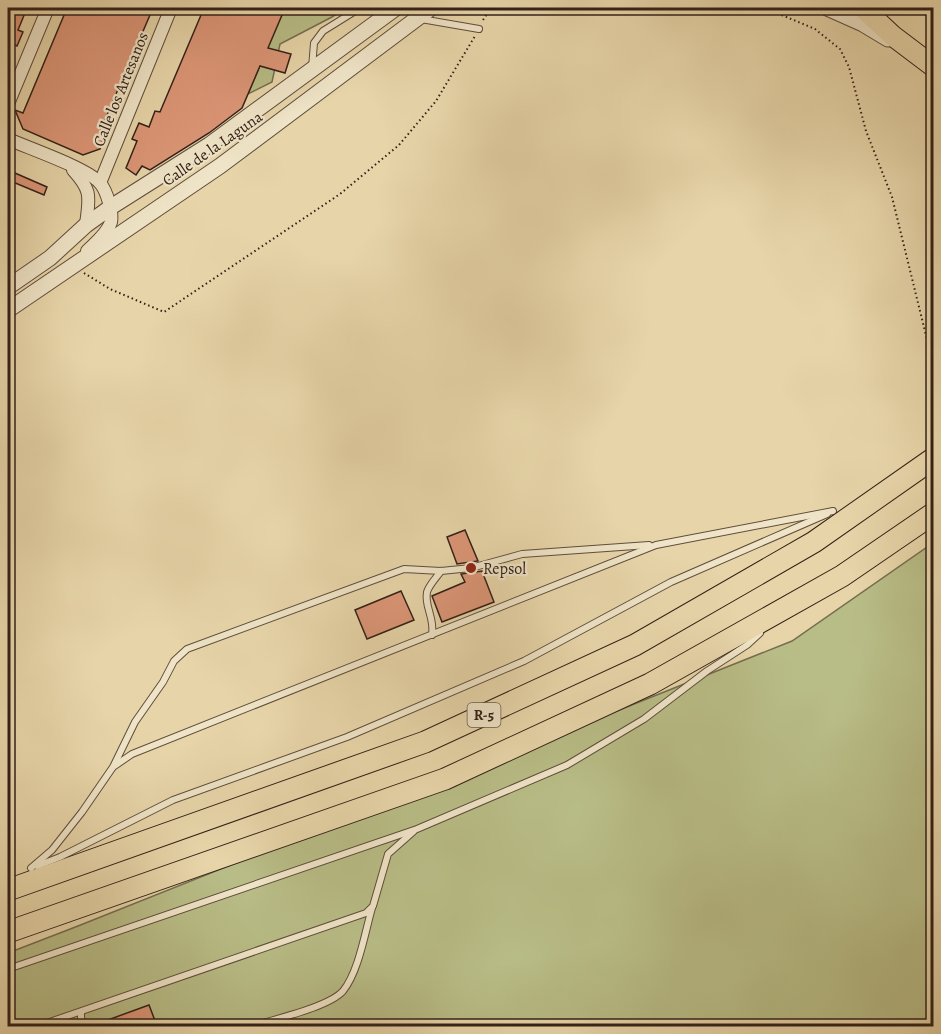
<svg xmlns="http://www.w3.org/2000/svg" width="941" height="1034" font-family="Alegreya,serif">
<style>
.green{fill:#b8bc86;stroke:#756e4f;stroke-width:1.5}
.building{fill:#dc9677;stroke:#322018;stroke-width:1.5}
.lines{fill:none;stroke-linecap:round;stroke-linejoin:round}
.service-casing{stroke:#5f4d3c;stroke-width:8}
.minor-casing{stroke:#5f4d3c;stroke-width:14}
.tertiary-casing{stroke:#5f4d3c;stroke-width:17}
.trunk-casing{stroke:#322018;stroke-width:22}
.motorway-casing{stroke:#322018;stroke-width:23}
.path{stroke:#322018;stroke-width:2;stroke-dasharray:1.5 3;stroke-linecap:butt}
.service{stroke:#efe4c7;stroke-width:6}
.minor{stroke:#efe4c7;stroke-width:12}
.tertiary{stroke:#efe4c7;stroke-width:15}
.trunk{stroke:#e7d5a9;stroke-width:20}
.motorway{stroke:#e7d5a9;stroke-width:21}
.poi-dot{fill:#8f2418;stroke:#efe4c7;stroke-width:2}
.labels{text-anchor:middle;stroke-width:4.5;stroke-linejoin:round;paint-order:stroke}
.shield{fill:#efe4c7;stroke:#6b5b4c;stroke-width:1.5}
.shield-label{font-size:15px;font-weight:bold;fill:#322018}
.street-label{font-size:16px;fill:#322018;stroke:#efe4c7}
.poi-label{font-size:16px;fill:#322018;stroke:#efe4c7;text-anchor:start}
</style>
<rect width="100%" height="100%" fill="#e7d5a9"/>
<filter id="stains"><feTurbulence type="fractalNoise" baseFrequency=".00333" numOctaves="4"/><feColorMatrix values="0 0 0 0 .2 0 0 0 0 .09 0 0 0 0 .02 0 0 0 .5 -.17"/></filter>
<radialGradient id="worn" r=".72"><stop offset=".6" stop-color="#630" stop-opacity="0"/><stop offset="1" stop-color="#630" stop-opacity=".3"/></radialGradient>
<g class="green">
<path d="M 284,8 L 346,8 L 332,17 L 280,44 L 272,82 L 248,94 Z"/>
<path d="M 933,543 L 933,1026 L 8,1026 L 8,953 L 78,926 L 792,641 Z"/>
</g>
<g class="building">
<path d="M 8,8 L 27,8 L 18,30 L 23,32 L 17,46 L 8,42 Z"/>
<path d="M 67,8 L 153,8 L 101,129 L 106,131 L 100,149 L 83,155 L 23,129 L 15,110 L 23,113 Z"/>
<path d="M 204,8 L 285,8 L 268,48 L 291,54 L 285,73 L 260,66 L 242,108 L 209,133 L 150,170 L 142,166 L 136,175 L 126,168 L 137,141 L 132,139 L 139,123 L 149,127 L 155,111 L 160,112 Z"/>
<path d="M 8,170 L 47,187 L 44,195 L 8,180 Z"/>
<path d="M 465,530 L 478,561 L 457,564 L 447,537 Z"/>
<path d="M 482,571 L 494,602 L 442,622 L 432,596 L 465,582 L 461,574 Z"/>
<path d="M 401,591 L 414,620 L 367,639 L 355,610 Z"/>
<path d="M 149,1005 L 157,1026 L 94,1026 L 94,1025 Z"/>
</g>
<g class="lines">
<defs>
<g id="service">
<path d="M 421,19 L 479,29"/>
<path d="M 312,68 L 314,43 L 323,31 L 360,8"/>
<path d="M 432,635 C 435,617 424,607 427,592 C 429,585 437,577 441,571"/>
<path d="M 114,765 L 135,722 L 163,682 L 174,661 L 187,649 L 404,569 L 441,571 L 471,568 L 522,554 L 649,545"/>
<path d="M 37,866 L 60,857 L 173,800 L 347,737 L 524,661 L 671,582 L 827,514"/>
<path d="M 31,868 L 52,850 L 82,812 L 113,767 L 132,754 L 656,545 L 833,511"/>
<path d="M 8,969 L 417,829 L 567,765 L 644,719 L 707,671 L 747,645 L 760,633"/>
<path d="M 81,1012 L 81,1018 L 84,1026"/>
<path d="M 38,1026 L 366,913 L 373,906 L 388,854 L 414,831"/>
<path d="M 253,1026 C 275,1019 329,1007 343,991 C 359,971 365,932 372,908"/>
</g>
<g id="minor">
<path d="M 8,104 L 48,8"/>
<path d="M 8,139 C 28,148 87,168 100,183 C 107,191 113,213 111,222 C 107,234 95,243 87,251"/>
<path d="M 73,170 C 93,192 89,197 86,225"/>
<path d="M 100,183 L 171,8"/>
</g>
<g id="tertiary">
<path d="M 827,8 L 863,24 L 888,39"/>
<path d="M 8,287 L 50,258 L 86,225 L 111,207 L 209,145 L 396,8"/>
<path d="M 8,310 L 220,166 L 431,8"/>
</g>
<g id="trunk">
<path d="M 863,8 L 893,36 L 934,67"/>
<path d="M 933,8 L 934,8"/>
</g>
<g id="motorway">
<path d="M 8,890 L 425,742 L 635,645 L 814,542 L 934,458"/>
<path d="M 8,932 L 445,779 L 650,684 L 842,576 L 934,513"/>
</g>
</defs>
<use href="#service" class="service-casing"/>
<use href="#minor" class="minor-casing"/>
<use href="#tertiary" class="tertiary-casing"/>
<use href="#trunk" class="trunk-casing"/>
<use href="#motorway" class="motorway-casing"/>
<g class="path">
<path d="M 765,8 L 815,29 L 840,49 L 849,67 L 866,131 L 892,197 L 934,368"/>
<path d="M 483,20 L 491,8"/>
<path d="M 84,273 L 110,289 L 164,312 L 340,194 L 399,145 L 436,101 L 475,36"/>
</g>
<use href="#service" class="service"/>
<use href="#minor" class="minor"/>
<use href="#tertiary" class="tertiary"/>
<use href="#trunk" class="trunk"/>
<use href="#motorway" class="motorway"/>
</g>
<circle class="poi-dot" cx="471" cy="568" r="6"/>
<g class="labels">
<rect class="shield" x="467.5" y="703" width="33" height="24" rx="4.5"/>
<g class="shield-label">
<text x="484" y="720">R-5</text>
</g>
<g class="street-label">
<text transform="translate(120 89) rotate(-68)" y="6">Calle los Artesanos</text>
<text transform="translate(212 148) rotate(-35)" y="6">Calle de la Laguna</text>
</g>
<g class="poi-label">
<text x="483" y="574">Repsol</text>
</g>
</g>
<rect width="941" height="1034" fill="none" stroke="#e7d5a9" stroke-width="30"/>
<rect x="9" y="9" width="923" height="1016" fill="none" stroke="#322018" stroke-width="3"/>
<rect x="15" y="15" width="911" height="1004" fill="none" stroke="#322018" stroke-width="1.5"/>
<rect width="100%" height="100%" filter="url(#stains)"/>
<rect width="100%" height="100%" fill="url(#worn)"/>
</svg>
